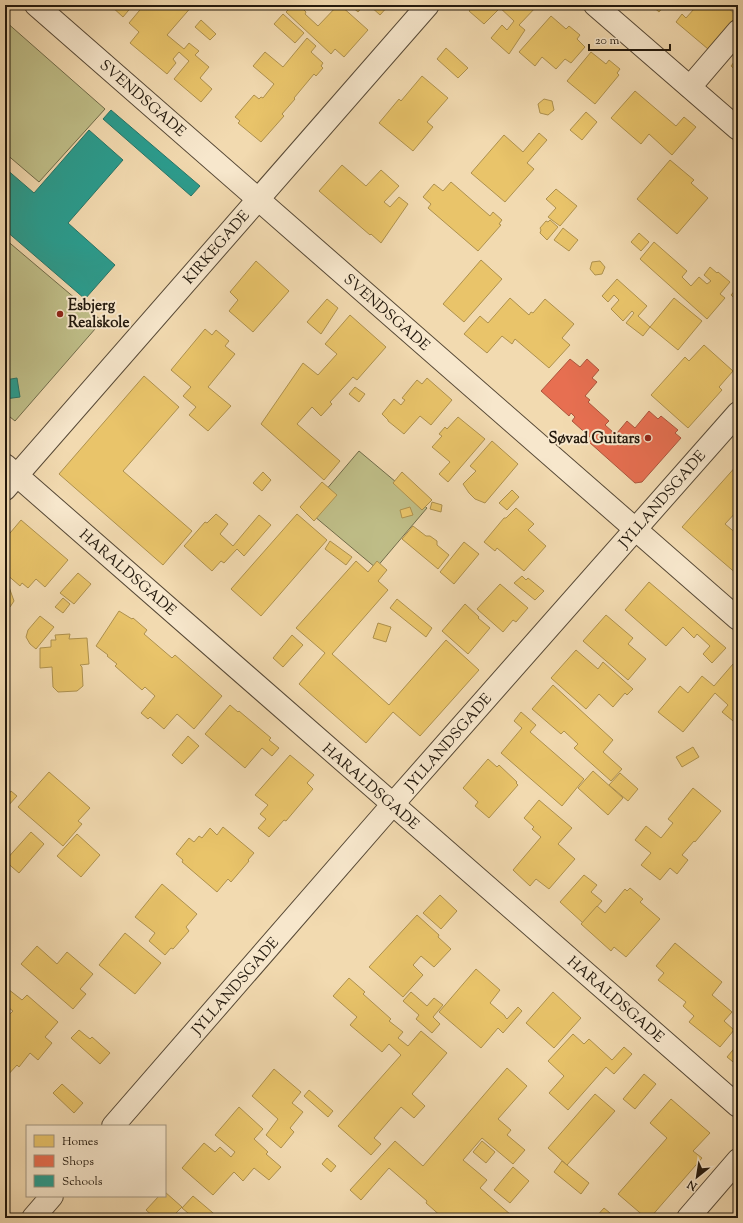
<svg xmlns="http://www.w3.org/2000/svg" width="743" height="1223" font-family="'Sorts Mill Goudy',serif">
<style>
.green{fill:#bfbe88;stroke:#716c4a}
.homes{fill:#e9c46a;stroke:#ae914e}
.shops{fill:#e76f51;stroke:#ac553d}
.schools{fill:#2a9d8f;stroke:#287568}
.lines{fill:none;stroke-linecap:round;stroke-linejoin:round}
.minor-casing{stroke:#574936;stroke-width:24}
.minor{stroke:#f7e7cc;stroke-width:22}
.poi-dot{fill:#8f2418;stroke:#f7e7cc;stroke-width:1.5}
.labels{text-anchor:middle;stroke-width:4;stroke-linejoin:round;paint-order:stroke}
.street-label{font-size:15px;fill:#23190d;stroke:#f7e7cc}
.poi-label{font-size:15px;font-weight:bold;fill:#23190d;stroke:#f7e7cc;text-anchor:start}
</style>
<rect width="100%" height="100%" fill="#f2dab0"/>
<filter id="stains"><feTurbulence type="fractalNoise" baseFrequency=".005" numOctaves="4"/><feColorMatrix values="0 0 0 0 .2 0 0 0 0 .09 0 0 0 0 .02 0 0 0 .5 -.17"/></filter>
<radialGradient id="worn" r=".72"><stop offset=".6" stop-color="#630" stop-opacity="0"/><stop offset="1" stop-color="#630" stop-opacity=".3"/></radialGradient>
<g class="green">
<path d="M 5,21 L 105,109 L 39,182 L 5,153 Z"/>
<path d="M 5,239 L 102,321 L 15,421 L 5,413 Z"/>
<path d="M 359,451 L 427,508 L 376,568 L 308,511 Z"/>
</g>
<g class="homes">
<path d="M 110,5 L 133,5 L 123,17 Z"/>
<path d="M 144,5 L 193,5 L 167,35 L 184,49 L 189,43 L 199,51 L 195,55 L 209,67 L 200,78 L 212,89 L 201,102 L 174,79 L 189,61 L 179,52 L 173,59 L 176,63 L 167,74 L 130,43 L 139,32 L 129,23 Z"/>
<path d="M 293,5 L 299,5 L 306,12 L 305,14 L 318,26 L 338,5 L 340,5 L 368,30 L 344,57 L 335,49 L 331,54 L 286,12 Z"/>
<path d="M 350,5 L 364,5 L 358,12 Z"/>
<path d="M 369,5 L 389,5 L 380,15 Z"/>
<path d="M 474,5 L 497,5 L 500,8 L 484,24 L 469,11 Z"/>
<path d="M 497,5 L 537,6 L 519,25 L 525,30 L 509,54 L 491,38 L 502,25 L 507,30 L 514,21 Z"/>
<path d="M 651,5 L 665,5 L 659,12 Z"/>
<path d="M 689,5 L 725,5 L 737,16 L 708,49 L 676,22 L 682,14 L 686,18 L 694,9 Z"/>
<path d="M 283,14 L 304,33 L 295,43 L 274,24 Z"/>
<path d="M 551,16 L 566,29 L 569,26 L 580,35 L 577,39 L 585,47 L 571,63 L 565,59 L 556,69 L 542,57 L 535,66 L 519,52 Z"/>
<path d="M 201,20 L 216,34 L 210,40 L 195,27 Z"/>
<path d="M 307,38 L 316,46 L 311,52 L 323,63 L 321,66 L 323,68 L 316,76 L 314,74 L 294,98 L 295,99 L 282,114 L 284,116 L 261,142 L 238,123 L 240,121 L 235,117 L 254,95 L 259,99 L 261,97 L 263,98 L 274,84 L 253,66 L 265,52 L 283,67 Z"/>
<path d="M 446,48 L 468,68 L 458,78 L 437,59 Z"/>
<path d="M 591,52 L 606,64 L 609,60 L 620,69 L 617,73 L 619,75 L 595,104 L 567,81 Z"/>
<path d="M 738,57 L 738,72 L 731,66 Z"/>
<path d="M 422,76 L 448,98 L 427,122 L 433,127 L 413,151 L 379,123 L 399,99 L 401,101 Z"/>
<path d="M 635,91 L 676,126 L 684,117 L 696,127 L 672,155 L 649,134 L 641,144 L 611,118 Z"/>
<path d="M 544,99 L 552,101 L 554,110 L 548,115 L 540,113 L 538,104 Z"/>
<path d="M 586,112 L 597,122 L 582,140 L 570,130 Z"/>
<path d="M 539,133 L 547,140 L 527,163 L 534,169 L 505,202 L 471,173 L 504,135 L 523,152 Z"/>
<path d="M 670,160 L 694,180 L 691,183 L 708,198 L 677,234 L 637,199 Z"/>
<path d="M 342,165 L 366,186 L 381,170 L 399,186 L 384,202 L 390,207 L 399,197 L 408,204 L 381,243 L 371,234 L 370,235 L 319,191 Z"/>
<path d="M 451,182 L 490,216 L 493,212 L 502,220 L 499,224 L 501,225 L 478,251 L 428,208 L 431,204 L 423,197 L 434,184 L 443,191 Z"/>
<path d="M 556,189 L 577,206 L 560,226 L 548,217 L 556,208 L 546,199 Z"/>
<path d="M 550,220 L 558,227 L 547,240 L 540,233 L 541,230 L 540,228 L 546,221 L 548,222 Z"/>
<path d="M 563,228 L 578,240 L 569,251 L 554,240 Z"/>
<path d="M 639,233 L 649,242 L 641,251 L 631,242 Z"/>
<path d="M 654,242 L 687,271 L 682,277 L 691,286 L 699,277 L 707,284 L 711,281 L 704,275 L 710,267 L 717,273 L 718,272 L 730,282 L 720,294 L 725,298 L 707,319 L 640,259 Z"/>
<path d="M 481,260 L 502,279 L 464,322 L 443,304 Z"/>
<path d="M 256,261 L 289,291 L 253,332 L 229,311 L 238,300 L 230,292 Z"/>
<path d="M 600,261 L 605,267 L 602,274 L 595,275 L 590,269 L 592,262 Z"/>
<path d="M 617,279 L 647,306 L 638,316 L 650,327 L 674,298 L 702,321 L 678,350 L 650,327 L 643,336 L 626,323 L 634,313 L 632,311 L 623,321 L 611,309 L 619,300 L 614,295 L 608,302 L 602,296 Z"/>
<path d="M 738,287 L 738,302 L 731,295 Z"/>
<path d="M 510,298 L 529,315 L 531,312 L 533,313 L 545,299 L 574,324 L 562,338 L 570,345 L 549,368 L 515,339 L 512,344 L 502,336 L 487,353 L 464,334 L 480,316 L 488,323 Z"/>
<path d="M 327,299 L 338,308 L 321,334 L 307,322 Z"/>
<path d="M 350,315 L 386,347 L 357,380 L 353,377 L 330,402 L 332,404 L 321,416 L 312,407 L 297,424 L 340,461 L 324,480 L 261,424 L 303,363 L 318,375 L 337,354 L 325,344 Z"/>
<path d="M 205,329 L 212,335 L 216,330 L 229,341 L 225,346 L 235,354 L 208,387 L 231,406 L 208,431 L 189,415 L 196,407 L 183,396 L 191,387 L 171,370 Z"/>
<path d="M 704,345 L 733,371 L 719,387 L 722,390 L 688,428 L 651,395 L 685,357 L 689,361 Z"/>
<path d="M 144,376 L 179,407 L 123,471 L 192,531 L 163,565 L 59,474 Z"/>
<path d="M 427,378 L 452,400 L 431,425 L 420,416 L 404,434 L 388,421 L 388,420 L 382,414 L 394,399 L 401,405 L 405,400 L 402,398 L 417,380 L 422,384 Z"/>
<path d="M 355,387 L 365,394 L 359,402 L 349,394 Z"/>
<path d="M 458,417 L 485,439 L 448,482 L 439,474 L 450,462 L 432,447 L 442,436 L 439,434 L 445,427 L 447,429 Z"/>
<path d="M 492,441 L 518,464 L 485,503 L 475,499 L 469,493 L 463,484 L 476,471 L 470,466 Z"/>
<path d="M 738,464 L 738,510 L 725,524 L 738,535 L 738,575 L 682,527 Z"/>
<path d="M 263,472 L 271,480 L 262,491 L 253,483 Z"/>
<path d="M 402,472 L 432,500 L 422,510 L 393,483 Z"/>
<path d="M 322,482 L 337,495 L 314,521 L 300,507 Z"/>
<path d="M 512,490 L 519,497 L 507,510 L 499,503 Z"/>
<path d="M 432,502 L 442,505 L 441,512 L 430,509 Z"/>
<path d="M 410,507 L 413,515 L 402,518 L 400,510 Z"/>
<path d="M 516,508 L 534,524 L 528,530 L 546,546 L 524,571 L 497,548 L 495,551 L 484,542 L 504,518 L 506,518 Z"/>
<path d="M 216,514 L 228,524 L 220,534 L 233,546 L 259,515 L 271,525 L 244,556 L 237,549 L 224,563 L 221,561 L 212,571 L 184,546 L 205,522 L 207,523 Z"/>
<path d="M 297,514 L 327,540 L 261,616 L 231,589 Z"/>
<path d="M 21,520 L 68,560 L 45,587 L 36,579 L 28,588 L 22,583 L 20,586 L 5,573 L 5,539 Z"/>
<path d="M 413,526 L 426,536 L 430,536 L 437,541 L 437,545 L 449,555 L 438,569 L 402,539 Z"/>
<path d="M 330,541 L 352,557 L 346,565 L 325,549 Z"/>
<path d="M 464,542 L 479,554 L 454,584 L 440,572 Z"/>
<path d="M 356,561 L 368,572 L 377,561 L 387,570 L 378,581 L 388,590 L 332,654 L 389,705 L 446,640 L 479,670 L 420,736 L 393,712 L 366,743 L 299,684 L 325,653 L 296,628 Z"/>
<path d="M 78,573 L 91,584 L 74,604 L 60,593 Z"/>
<path d="M 522,576 L 526,580 L 528,578 L 544,591 L 535,600 L 514,583 Z"/>
<path d="M 649,582 L 726,648 L 712,663 L 703,654 L 710,646 L 697,634 L 694,638 L 683,627 L 666,646 L 625,610 Z"/>
<path d="M 5,584 L 9,587 L 14,601 L 10,607 L 5,603 Z"/>
<path d="M 500,584 L 528,608 L 516,622 L 513,620 L 503,632 L 477,609 Z"/>
<path d="M 63,598 L 70,604 L 63,613 L 55,607 Z"/>
<path d="M 397,599 L 432,628 L 426,637 L 390,608 Z"/>
<path d="M 465,604 L 479,617 L 478,618 L 490,628 L 468,654 L 442,631 Z"/>
<path d="M 119,611 L 132,619 L 133,618 L 147,630 L 144,634 L 172,658 L 175,655 L 222,696 L 194,729 L 177,714 L 164,729 L 150,717 L 148,719 L 141,713 L 155,696 L 145,687 L 142,690 L 115,666 L 117,664 L 107,656 L 108,655 L 96,646 Z"/>
<path d="M 606,615 L 633,638 L 628,644 L 646,659 L 628,680 L 583,641 Z"/>
<path d="M 40,616 L 54,627 L 36,649 L 30,644 L 26,637 L 28,630 Z"/>
<path d="M 378,623 L 391,627 L 386,642 L 373,638 Z"/>
<path d="M 70,634 L 69,639 L 87,638 L 89,664 L 80,665 L 82,667 L 83,686 L 77,691 L 58,692 L 53,687 L 52,667 L 40,668 L 40,648 L 51,647 L 51,640 L 56,640 L 55,635 Z"/>
<path d="M 292,635 L 303,645 L 283,667 L 273,658 Z"/>
<path d="M 576,650 L 598,669 L 603,662 L 633,689 L 627,695 L 625,693 L 613,707 L 599,694 L 586,709 L 551,678 Z"/>
<path d="M 733,664 L 738,668 L 738,725 L 722,712 L 728,705 L 715,693 L 683,732 L 658,712 L 680,686 L 688,693 L 702,676 L 714,686 Z"/>
<path d="M 553,685 L 613,740 L 603,752 L 622,769 L 611,781 L 574,748 L 578,744 L 564,731 L 561,734 L 532,709 Z"/>
<path d="M 230,705 L 238,712 L 239,711 L 271,738 L 269,740 L 279,748 L 272,756 L 262,748 L 245,768 L 205,734 Z"/>
<path d="M 521,712 L 536,725 L 530,732 L 584,779 L 562,806 L 501,753 L 522,728 L 514,721 Z"/>
<path d="M 188,736 L 199,746 L 182,764 L 172,755 Z"/>
<path d="M 693,747 L 699,757 L 682,767 L 676,757 Z"/>
<path d="M 290,755 L 314,775 L 307,783 L 313,789 L 286,821 L 284,820 L 269,837 L 258,828 L 266,819 L 260,814 L 268,805 L 255,795 Z"/>
<path d="M 488,759 L 497,767 L 499,765 L 517,782 L 516,783 L 518,785 L 489,818 L 475,806 L 478,802 L 463,788 Z"/>
<path d="M 593,771 L 623,798 L 608,815 L 578,788 Z"/>
<path d="M 49,772 L 90,808 L 78,821 L 82,824 L 63,846 L 18,807 Z"/>
<path d="M 620,773 L 638,789 L 628,801 L 609,785 Z"/>
<path d="M 693,788 L 721,811 L 695,842 L 694,841 L 682,855 L 688,860 L 677,874 L 670,868 L 660,880 L 641,865 L 651,853 L 635,840 L 646,826 L 661,838 L 673,823 L 668,819 Z"/>
<path d="M 11,791 L 17,796 L 7,807 L 5,805 L 5,799 Z"/>
<path d="M 539,800 L 572,828 L 558,844 L 575,859 L 549,889 L 536,879 L 530,886 L 513,870 L 541,837 L 532,829 L 534,827 L 524,818 Z"/>
<path d="M 223,827 L 254,853 L 248,860 L 249,861 L 231,882 L 228,879 L 217,892 L 182,862 L 183,860 L 176,854 L 189,838 L 194,842 L 199,836 L 202,838 L 210,828 L 217,835 Z"/>
<path d="M 31,832 L 44,844 L 19,873 L 5,861 Z"/>
<path d="M 77,834 L 100,855 L 81,877 L 57,856 Z"/>
<path d="M 584,875 L 597,885 L 591,892 L 602,901 L 583,923 L 560,902 Z"/>
<path d="M 162,884 L 197,914 L 186,927 L 189,931 L 173,949 L 171,948 L 165,955 L 149,941 L 155,933 L 135,917 Z"/>
<path d="M 630,888 L 643,899 L 640,902 L 660,919 L 626,957 L 614,947 L 611,951 L 581,924 L 597,906 L 605,913 L 625,889 L 627,891 Z"/>
<path d="M 440,895 L 457,911 L 441,929 L 423,913 Z"/>
<path d="M 417,915 L 439,935 L 438,937 L 451,949 L 434,967 L 421,956 L 413,965 L 423,975 L 403,997 L 369,967 Z"/>
<path d="M 125,933 L 161,963 L 135,994 L 99,965 Z"/>
<path d="M 675,943 L 722,982 L 712,995 L 732,1012 L 724,1021 L 734,1030 L 720,1047 L 689,1022 L 694,1016 L 683,1006 L 686,1002 L 658,980 L 664,973 L 656,966 Z"/>
<path d="M 37,946 L 57,964 L 67,952 L 93,974 L 80,989 L 86,994 L 73,1009 L 21,964 Z"/>
<path d="M 476,969 L 500,990 L 490,1003 L 505,1016 L 505,1017 L 507,1019 L 518,1007 L 522,1011 L 503,1033 L 498,1028 L 481,1048 L 439,1012 Z"/>
<path d="M 349,978 L 365,992 L 363,994 L 391,1019 L 389,1021 L 403,1032 L 398,1038 L 408,1046 L 421,1031 L 447,1053 L 412,1094 L 425,1106 L 414,1118 L 401,1107 L 374,1138 L 381,1144 L 371,1155 L 338,1126 L 401,1055 L 389,1044 L 382,1052 L 350,1025 L 357,1017 L 333,996 Z"/>
<path d="M 8,989 L 22,1000 L 27,995 L 58,1022 L 45,1037 L 52,1043 L 38,1060 L 30,1053 L 19,1067 L 17,1065 L 5,1078 L 5,1019 L 13,1011 L 5,1005 L 5,993 Z"/>
<path d="M 411,992 L 427,1006 L 434,998 L 443,1005 L 433,1017 L 440,1024 L 432,1033 L 416,1019 L 419,1015 L 403,1001 Z"/>
<path d="M 553,992 L 581,1018 L 554,1048 L 526,1023 Z"/>
<path d="M 79,1030 L 90,1039 L 92,1037 L 110,1053 L 100,1064 L 71,1038 Z"/>
<path d="M 573,1034 L 584,1044 L 589,1039 L 612,1060 L 624,1047 L 632,1054 L 614,1074 L 606,1067 L 568,1110 L 549,1093 L 564,1076 L 548,1061 Z"/>
<path d="M 738,1044 L 738,1066 L 727,1057 Z"/>
<path d="M 507,1068 L 527,1086 L 498,1119 L 511,1130 L 507,1135 L 525,1150 L 513,1164 L 482,1138 L 463,1160 L 487,1180 L 480,1188 L 511,1215 L 508,1218 L 443,1218 L 426,1203 L 427,1201 L 389,1168 L 361,1200 L 350,1190 L 395,1141 L 423,1166 Z"/>
<path d="M 274,1069 L 301,1092 L 292,1103 L 303,1112 L 290,1128 L 294,1132 L 281,1148 L 266,1135 L 278,1119 L 252,1096 Z"/>
<path d="M 644,1074 L 656,1084 L 635,1109 L 623,1099 Z"/>
<path d="M 62,1084 L 83,1103 L 74,1113 L 53,1093 Z"/>
<path d="M 309,1090 L 333,1111 L 328,1117 L 304,1096 Z"/>
<path d="M 595,1094 L 615,1111 L 567,1165 L 548,1148 Z"/>
<path d="M 671,1099 L 710,1133 L 693,1151 L 702,1158 L 650,1218 L 646,1218 L 618,1194 L 667,1138 L 650,1123 Z"/>
<path d="M 239,1107 L 263,1129 L 254,1139 L 268,1152 L 266,1154 L 281,1167 L 269,1180 L 254,1168 L 243,1181 L 234,1172 L 213,1195 L 182,1168 L 204,1143 L 215,1152 L 220,1147 L 231,1157 L 235,1152 L 215,1135 Z"/>
<path d="M 482,1141 L 495,1152 L 486,1163 L 473,1152 Z"/>
<path d="M 327,1158 L 336,1166 L 331,1172 L 322,1164 Z"/>
<path d="M 562,1161 L 589,1183 L 581,1194 L 554,1172 Z"/>
<path d="M 513,1167 L 529,1181 L 510,1203 L 494,1190 Z"/>
<path d="M 165,1192 L 182,1207 L 176,1213 L 181,1218 L 155,1218 L 146,1210 L 159,1196 L 165,1196 Z"/>
<path d="M 193,1196 L 219,1218 L 194,1218 L 182,1208 Z"/>
<path d="M 604,1208 L 616,1218 L 595,1218 Z"/>
</g>
<path class="shops" d="M 570,359 L 580,367 L 587,359 L 599,370 L 592,378 L 597,382 L 585,396 L 590,400 L 588,402 L 609,421 L 605,425 L 623,441 L 624,440 L 617,433 L 627,421 L 635,428 L 649,411 L 658,419 L 661,416 L 678,430 L 675,433 L 681,438 L 642,482 L 635,483 L 589,442 L 592,439 L 572,421 L 575,417 L 571,413 L 569,416 L 541,391 Z"/>
<g class="schools">
<path d="M 111,110 L 200,186 L 191,196 L 103,119 Z"/>
<path d="M 89,130 L 123,160 L 68,223 L 115,265 L 85,299 L 5,230 L 5,168 L 34,193 Z"/>
<path d="M 17,378 L 20,397 L 5,399 L 5,380 Z"/>
</g>
<g class="lines">
<defs>
<g id="minor">
<path d="M 36,5 L 738,619"/>
<path d="M 595,5 L 738,129"/>
<path d="M 690,87 L 738,31"/>
<path d="M 5,465 L 738,1106"/>
<path d="M 5,489 L 428,5"/>
<path d="M 113,1126 L 393,804 L 738,413"/>
<path d="M 33,1218 L 52,1196"/>
<path d="M 688,1218 L 738,1160"/>
</g>
</defs>
<use href="#minor" class="minor-casing"/>
<use href="#minor" class="minor"/>
</g>
<g class="poi-dot">
<circle cx="60" cy="314" r="4"/>
<circle cx="648" cy="438" r="4"/>
</g>
<g class="labels">
<g class="street-label">
<text transform="translate(143 98) rotate(41)" y="5">SVENDSGADE</text>
<text transform="translate(216 247) rotate(-49)" y="5">KIRKEGADE</text>
<text transform="translate(387 312) rotate(41)" y="5">SVENDSGADE</text>
<text transform="translate(662 499) rotate(-49)" y="5">JYLLANDSGADE</text>
<text transform="translate(128 572) rotate(41)" y="5">HARALDSGADE</text>
<text transform="translate(448 742) rotate(-49)" y="5">JYLLANDSGADE</text>
<text transform="translate(371 786) rotate(41)" y="5">HARALDSGADE</text>
<text transform="translate(235 986) rotate(-49)" y="5">JYLLANDSGADE</text>
<text transform="translate(616 999) rotate(41)" y="5">HARALDSGADE</text>
</g>
<g class="poi-label">
<text x="68" y="310">Esbjerg<tspan x="68" dy="17">Realskole</tspan></text>
<text x="640" y="443" text-anchor="end">Søvad Guitars</text>
</g>
</g>
<rect width="743" height="1223" fill="none" stroke="#f2dab0" stroke-width="20"/>
<rect x="6" y="6" width="731" height="1211" fill="none" stroke="#23190d" stroke-width="2"/>
<rect x="10" y="10" width="723" height="1203" fill="none" stroke="#23190d"/>
<rect x="26" y="1125" width="140" height="72" fill="#f7e7cc" stroke="#a29580"/>
<rect x="34" y="1135" width="20" height="12" fill="#e9c46a" stroke="#a29580"/>
<text x="62" y="1145" font-size="12" fill="#23190d">Homes</text>
<rect x="34" y="1155" width="20" height="12" fill="#e76f51" stroke="#a29580"/>
<text x="62" y="1165" font-size="12" fill="#23190d">Shops</text>
<rect x="34" y="1175" width="20" height="12" fill="#2a9d8f" stroke="#a29580"/>
<text x="62" y="1185" font-size="12" fill="#23190d">Schools</text>
<g transform="translate(697 1177) rotate(210)" stroke="#f7e7cc" stroke-width="3" paint-order="stroke">
<path d="M0-3L7 15L0 10L-7 15Z" fill="#23190d"/>
<text y="-6" font-size="11" font-weight="bold" text-anchor="middle" fill="#23190d">N</text>
</g>
<path d="M589 44v6h81v-6" fill="none" stroke="#23190d" stroke-width="2"/>
<text x="595" y="44" font-size="12" fill="#23190d" stroke="#f7e7cc" stroke-width="3" paint-order="stroke">20 m</text>
<rect width="100%" height="100%" filter="url(#stains)"/>
<rect width="100%" height="100%" fill="url(#worn)"/>
</svg>
